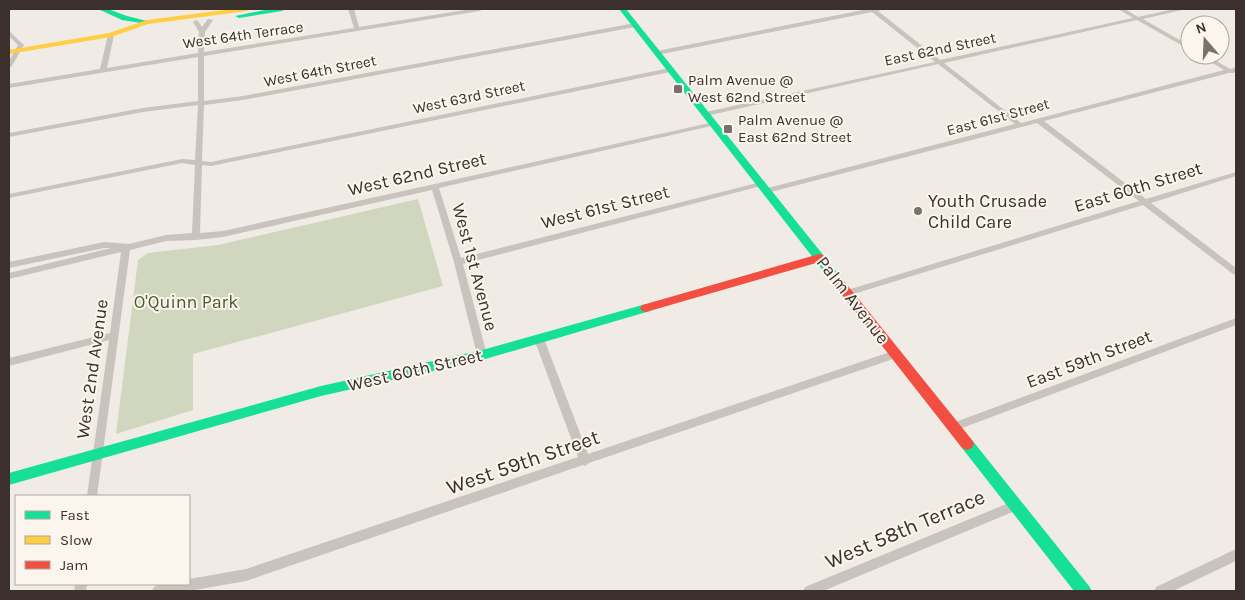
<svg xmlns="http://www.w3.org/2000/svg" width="1245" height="600" font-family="Karla,sans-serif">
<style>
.green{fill:#d1d6bf}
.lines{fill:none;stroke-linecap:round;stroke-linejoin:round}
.street{fill:#c9c3be;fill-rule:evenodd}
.fast{fill:#16e098;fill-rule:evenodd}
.slow{fill:#ffcf43;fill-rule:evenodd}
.jam{fill:#f24e42;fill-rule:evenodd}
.poi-dot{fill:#7a716c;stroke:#fbf5ee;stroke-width:2}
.labels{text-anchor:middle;stroke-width:4;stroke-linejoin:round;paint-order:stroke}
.far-street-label{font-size:15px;fill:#3b302b;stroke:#fbf5ee}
.far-poi-label{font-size:15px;fill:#3b302b;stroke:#fbf5ee;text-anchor:start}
.street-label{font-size:18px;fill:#3b302b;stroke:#fbf5ee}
.poi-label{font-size:18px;fill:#3b302b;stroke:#fbf5ee;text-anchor:start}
.park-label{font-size:18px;fill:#4a5a2e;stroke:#fbf5ee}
.near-street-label{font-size:21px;fill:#3b302b;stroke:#fbf5ee}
</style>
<rect width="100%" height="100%" fill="#f0ebe5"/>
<path class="green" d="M 418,199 L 443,286 L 193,354 L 193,410 L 116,434 L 138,260 L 148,253 L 218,245 Z"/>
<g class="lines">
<g class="street">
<path d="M 348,9 L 354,9 L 359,27 L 471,9 L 483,9 L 480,11 L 204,56 L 204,101 L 243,96 L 635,23 L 638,25 L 635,27 L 243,100 L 204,105 L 202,161 L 211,162 L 670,68 L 673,70 L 670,72 L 211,166 L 202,165 L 200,233 L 223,231 L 714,122 L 717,124 L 716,125 L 439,188 L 461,258 L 761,182 L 765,184 L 761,186 L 463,264 L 487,355 L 485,358 L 482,359 L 479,358 L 477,355 L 454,262 L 432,190 L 223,237 L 196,240 L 166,241 L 130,250 L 97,496 L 87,496 L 109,340 L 9,366 L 9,358 L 110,333 L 121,252 L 9,279 L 9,273 L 111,248 L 104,248 L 9,268 L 9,262 L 104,242 L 129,244 L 166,235 L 192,233 L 195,165 L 182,163 L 9,198 L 9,194 L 182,159 L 195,160 L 198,105 L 143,112 L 9,137 L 9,133 L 143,108 L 198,101 L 198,57 L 9,88 L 9,84 L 100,69 L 108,35 L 111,33 L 114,35 L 107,68 L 198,53 L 199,32 L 193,22 L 196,20 L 198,21 L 202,27 L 208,19 L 213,20 L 205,32 L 204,52 L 354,28 Z"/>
<path d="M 868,9 L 884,9 L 878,11 L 940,60 L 1133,18 L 1118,9 L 1125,9 L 1138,17 L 1174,9 L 1183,9 L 1182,10 L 1143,19 L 1190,46 L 1190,50 L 1137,20 L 944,63 L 1021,123 L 1224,70 L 1199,55 L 1206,55 L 1230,69 L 1236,67 L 1236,71 L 1234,73 L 1229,73 L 1044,121 L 1146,199 L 1236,172 L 1236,176 L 1151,203 L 1236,268 L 1236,275 L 1233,274 L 1143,205 L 847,296 L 844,295 L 843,293 L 844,291 L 1139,201 L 1037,123 L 767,193 L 764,193 L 763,191 L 764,189 L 1015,124 L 938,64 L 706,116 L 703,114 L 706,112 L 935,62 L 872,12 L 657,55 L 654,53 L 657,51 Z"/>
<path d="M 9,31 L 24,45 L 12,66 L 9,68 L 9,61 L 18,45 L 9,36 Z"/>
<path d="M 1236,318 L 1236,325 L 954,431 L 950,430 L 949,427 L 950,424 Z"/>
<path d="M 539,335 L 542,336 L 544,339 L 588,454 L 896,350 L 899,351 L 901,354 L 899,357 L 589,463 L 585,466 L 583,465 L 246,581 L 189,591 L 152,591 L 154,587 L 158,585 L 189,584 L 189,579 L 246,569 L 578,457 L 534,339 L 536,336 Z"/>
<path d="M 1016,500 L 1020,501 L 1022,505 L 1020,509 L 823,591 L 803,591 L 805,587 Z"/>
<path d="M 1236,549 L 1236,561 L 1173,591 L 1154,591 L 1156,587 Z"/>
<path d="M 75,584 L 87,584 L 86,591 L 74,591 Z"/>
</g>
<g class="fast">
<path d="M 98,9 L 108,9 L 127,16 L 151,22 L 147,24 L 122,20 Z"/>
<path d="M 270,9 L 286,9 L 282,11 L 239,18 L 235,16 Z"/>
<path d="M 619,9 L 626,9 L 840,276 L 841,279 L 840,282 L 832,282 Z"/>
<path d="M 646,304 L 650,305 L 652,308 L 650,311 L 482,360 L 321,396 L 9,485 L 9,473 L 321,386 L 482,350 Z"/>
<path d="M 967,438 L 972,440 L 1089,586 L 1092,591 L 1074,591 L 962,448 L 960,444 L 962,440 Z"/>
</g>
<path class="slow" d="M 232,9 L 251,9 L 247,11 L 148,24 L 111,37 L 9,54 L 9,50 L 109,33 L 147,20 Z"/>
<g class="jam">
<path d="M 819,254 L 823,255 L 824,258 L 823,261 L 646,312 L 642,311 L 640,308 L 642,305 L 646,304 Z"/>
<path d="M 836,275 L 840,276 L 972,440 L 974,444 L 972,448 L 967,450 L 962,448 L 832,282 L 831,279 Z"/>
</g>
</g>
<g class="poi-dot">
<rect x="673" y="84" width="10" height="10" rx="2.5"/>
<rect x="723" y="124" width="10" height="10" rx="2.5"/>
<circle cx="918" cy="211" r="5"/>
</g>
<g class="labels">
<g class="far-street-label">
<text transform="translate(243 35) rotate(-8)" y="5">West 64th Terrace</text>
<text transform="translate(940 49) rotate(-12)" y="5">East 62nd Street</text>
<text transform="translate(320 71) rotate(-11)" y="5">West 64th Street</text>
<text transform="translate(469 97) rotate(-12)" y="5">West 63rd Street</text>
<text transform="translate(998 117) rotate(-15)" y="5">East 61st Street</text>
</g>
<g class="far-poi-label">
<text x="688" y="85">Palm Avenue @<tspan x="688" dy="17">West 62nd Street</tspan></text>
<text x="738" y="125">Palm Avenue @<tspan x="738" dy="17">East 62nd Street</tspan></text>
</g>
<g class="street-label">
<text transform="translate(417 174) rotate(-13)" y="6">West 62nd Street</text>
<text transform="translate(1138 187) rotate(-17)" y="6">East 60th Street</text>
<text transform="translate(605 207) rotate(-14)" y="6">West 61st Street</text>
<text transform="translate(475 267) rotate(75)" y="6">West 1st Avenue</text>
<text transform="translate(853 300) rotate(52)" y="6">Palm Avenue</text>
<text transform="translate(1089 359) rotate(-21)" y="6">East 59th Street</text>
<text transform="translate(92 369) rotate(-82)" y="6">West 2nd Avenue</text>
<text transform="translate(415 370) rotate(-13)" y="6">West 60th Street</text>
</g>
<g class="poi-label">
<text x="928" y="207">Youth Crusade<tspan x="928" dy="21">Child Care</tspan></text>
</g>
<g class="park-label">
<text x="186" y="308">O'Quinn Park</text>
</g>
<g class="near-street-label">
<text transform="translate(523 462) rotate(-19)" y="7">West 59th Street</text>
<text transform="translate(905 529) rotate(-23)" y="7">West 58th Terrace</text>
</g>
</g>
<rect width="1245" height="600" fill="none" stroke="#3b302b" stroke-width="20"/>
<rect x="15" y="495" width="175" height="90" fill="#fbf5ee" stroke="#aea6a0"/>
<rect x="25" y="511" width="25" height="8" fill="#16e098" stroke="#aea6a0"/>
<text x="60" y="520" font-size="15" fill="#3b302b">Fast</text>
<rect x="25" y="536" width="25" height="8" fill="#ffcf43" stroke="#aea6a0"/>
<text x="60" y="545" font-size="15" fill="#3b302b">Slow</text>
<rect x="25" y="561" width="25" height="8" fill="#f24e42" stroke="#aea6a0"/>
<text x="60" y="570" font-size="15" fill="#3b302b">Jam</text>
<g transform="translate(1205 40) rotate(341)"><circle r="24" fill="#fbf5ee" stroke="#aea6a0"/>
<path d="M0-4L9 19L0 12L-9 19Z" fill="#7a716c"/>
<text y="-8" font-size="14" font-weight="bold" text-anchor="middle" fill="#3b302b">N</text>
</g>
</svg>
